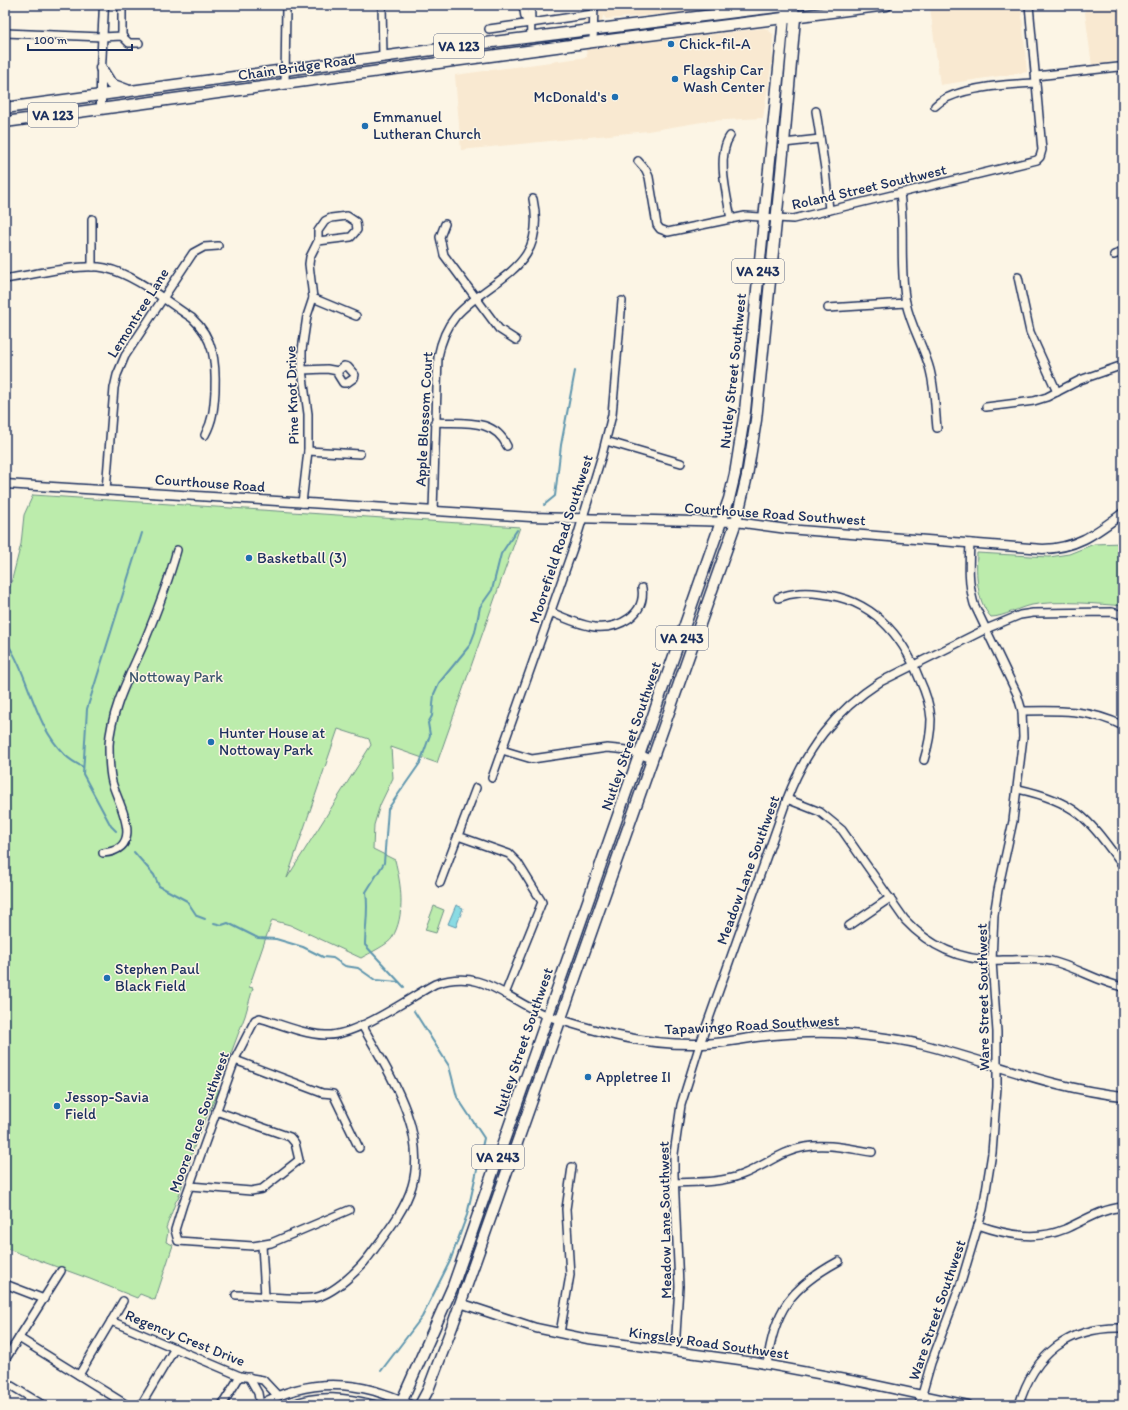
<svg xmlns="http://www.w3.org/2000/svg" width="1128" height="1410" font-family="Itim,sans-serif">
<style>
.built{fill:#f9e9d1}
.green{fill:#bcecac;stroke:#6c8e85;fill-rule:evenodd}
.water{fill:#8adbe3;stroke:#5e96ae}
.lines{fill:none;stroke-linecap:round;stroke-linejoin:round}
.stream{stroke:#5e96ae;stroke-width:2}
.minor-casing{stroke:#1b2f5e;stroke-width:10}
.tertiary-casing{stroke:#1b2f5e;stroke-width:11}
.primary-casing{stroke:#1b2f5e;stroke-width:13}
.minor{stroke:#fcf5e5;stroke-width:7}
.tertiary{stroke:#fcf5e5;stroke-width:8}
.primary{stroke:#fcf5e5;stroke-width:10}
.poi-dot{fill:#1f6fb2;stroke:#fcf5e5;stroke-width:1.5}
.labels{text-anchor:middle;stroke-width:3;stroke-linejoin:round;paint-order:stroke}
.shield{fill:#fcf5e5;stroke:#5e6a86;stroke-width:1}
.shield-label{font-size:14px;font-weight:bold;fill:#1b2f5e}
.poi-label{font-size:15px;fill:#1b2f5e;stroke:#fcf5e5;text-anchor:start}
.street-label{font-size:15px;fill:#1b2f5e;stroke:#fcf5e5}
.park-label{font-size:15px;fill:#3b556e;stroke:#fcf5e5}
</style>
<rect width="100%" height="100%" fill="#fcf5e5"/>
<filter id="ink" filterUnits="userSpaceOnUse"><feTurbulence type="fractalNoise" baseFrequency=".025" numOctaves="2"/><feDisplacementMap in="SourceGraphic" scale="8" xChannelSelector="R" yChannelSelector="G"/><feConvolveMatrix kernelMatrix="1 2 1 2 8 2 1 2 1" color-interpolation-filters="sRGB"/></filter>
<g filter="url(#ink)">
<g class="built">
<path d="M 588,5 L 722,5 L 703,11 L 606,19 L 603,15 L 602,22 L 583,24 L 586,20 Z"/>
<path d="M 943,5 L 1021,5 L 1027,72 L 940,85 L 930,7 Z"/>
<path d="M 1084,5 L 1123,5 L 1123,60 L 1092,66 Z"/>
<path d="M 765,28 L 773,34 L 772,61 L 763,118 L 708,121 L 648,131 L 461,150 L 455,75 L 587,57 L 586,49 Z"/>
</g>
<g class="green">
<path d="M 33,495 L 520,527 L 437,763 L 391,747 L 393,778 L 380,805 L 374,825 L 373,849 L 395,860 C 401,884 406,915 392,938 C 389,944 368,954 361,958 L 290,925 L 272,920 L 249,987 L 253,988 L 245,1016 L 225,1069 L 221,1068 L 214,1088 L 219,1090 L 197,1138 L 178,1199 L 176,1201 L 166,1228 L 168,1232 L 166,1242 L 173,1245 L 155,1300 L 140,1294 L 137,1298 L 90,1279 L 5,1248 L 5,587 L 10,587 L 21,544 L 24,515 ZM 338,729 L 369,739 L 371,745 L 287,878 Z"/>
<path d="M 1123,543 L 1123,606 C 1100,604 1055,600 1032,605 C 1019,607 1004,617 991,617 C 976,601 976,573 977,553 L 1049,557 L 1069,554 L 1094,544 Z"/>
<path d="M 434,906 L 444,910 L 436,933 L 425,930 Z"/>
</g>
<path class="water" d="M 456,905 L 463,908 L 456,927 L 448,924 Z"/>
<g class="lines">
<g class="stream">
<path d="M 544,505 L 555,496 L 561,445 L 575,371"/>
<path d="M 5,640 C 30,675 33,724 65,755 C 70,760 77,764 83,767"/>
<path d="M 116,831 L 111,826 L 83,774 L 87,709 L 142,533"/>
<path d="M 134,852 L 154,875 L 159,886 L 187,901 L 197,916 L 205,919"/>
<path d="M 214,923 L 222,925 L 228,923 L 258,938 L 276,939 L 303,947 L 323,957 L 333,958 L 345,966 L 358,968 L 375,980 L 399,982"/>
<path d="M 404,987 L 365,945 C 365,927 369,910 366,892 L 384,863 L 388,809 L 420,763 L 430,735 L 428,723 L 432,716 L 434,694 L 439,683 L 470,645 L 475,632 L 480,607 L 492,590 L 501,554 L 517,530"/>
<path d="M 381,1371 L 422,1317 L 450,1261 L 467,1215 L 484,1138 L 457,1097 L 449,1066 L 414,1011"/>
</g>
<defs>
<g id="minor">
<path d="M 382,5 L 383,57"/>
<path d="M 523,5 L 525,17 L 529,23"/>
<path d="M 530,5 C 532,16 530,25 531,37"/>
<path d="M 489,29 L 593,14"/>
<path d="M 5,33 L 102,37 L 122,36 L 129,43 L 139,43"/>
<path d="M 122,36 L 122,5"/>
<path d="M 593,42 L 594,5"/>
<path d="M 1036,76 L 1118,67 L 1123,68"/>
<path d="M 285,84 L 286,5"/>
<path d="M 935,106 C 953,87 1010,84 1036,83"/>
<path d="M 816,111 L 825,169 L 829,210"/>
<path d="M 730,136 C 716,156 727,196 731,219"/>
<path d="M 784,143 L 820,139"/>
<path d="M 638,161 L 646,170 L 649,177 L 657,225 L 660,229 L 668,232 L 745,216 L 793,219 L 1037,160 L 1040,157 L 1042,150 L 1029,5"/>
<path d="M 900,193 C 905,229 899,267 906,303 C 911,327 924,347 930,370 C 935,389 935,409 937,428"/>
<path d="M 445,224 L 440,237 L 444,255 L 499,329 L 516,340"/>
<path d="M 1114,255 L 1123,252"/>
<path d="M 92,267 L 92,219"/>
<path d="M 1018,277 L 1030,332 L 1057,392"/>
<path d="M 5,279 C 30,275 82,263 105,268 C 134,274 166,301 192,318 C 214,338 216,362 215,391 C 214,408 213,420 205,435"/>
<path d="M 313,298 L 356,316"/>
<path d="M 828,308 L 906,303"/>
<path d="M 302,370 L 327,369 L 338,371 L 344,366 L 348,367 L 355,375 L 354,378 L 347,383 L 343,383 L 338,375 L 338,371"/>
<path d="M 986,407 L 1034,401 L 1047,397 L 1080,380 L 1123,365"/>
<path d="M 435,422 C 462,424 494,417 507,446"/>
<path d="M 606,441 L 681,463"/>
<path d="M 308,451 L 360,454"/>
<path d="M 106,490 L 114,388 L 117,375 L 125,356 L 193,253 L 204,247 L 218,246"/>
<path d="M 302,503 L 308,451 L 308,414 L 302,370 L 302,350 L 307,316 L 313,298 L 309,264 L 310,257 L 318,241 L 318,231 L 325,221 L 331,218 L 347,216 L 356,222 L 357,230 L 351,237 L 318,241"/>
<path d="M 433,510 L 438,357 C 441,341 446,328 456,316 C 492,276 548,270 533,199"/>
<path d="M 778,598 C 793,592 806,592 822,594 C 871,599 902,634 919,678 C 925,691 930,704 931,719 C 931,733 928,747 924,760"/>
<path d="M 551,612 C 564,618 580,625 595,627 C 619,629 646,615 642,588"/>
<path d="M 1022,711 C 1057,710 1091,709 1123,726"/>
<path d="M 502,750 L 532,759 L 607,748 L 627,750 L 652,759"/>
<path d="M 492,778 L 577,537 L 602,455 L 612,415 L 622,301"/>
<path d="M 1018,789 C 1078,802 1088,819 1123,866"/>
<path d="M 787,799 L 820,812 L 842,830 L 905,920 C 932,949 964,962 1003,960 C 1019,960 1036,958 1051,961 C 1076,967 1098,982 1123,987"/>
<path d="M 458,836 L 509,854 L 518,863 L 542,902 L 505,994"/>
<path d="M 103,853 C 147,849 118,804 112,782 C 109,770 109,757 109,745 C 111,710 129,677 143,645 C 156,614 168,583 177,550"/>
<path d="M 440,883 L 476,788"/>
<path d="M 849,926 L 890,898"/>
<path d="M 235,1060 L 322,1093 L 333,1094 L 359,1148"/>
<path d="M 674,1183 C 696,1182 720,1183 741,1175 C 763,1167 781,1151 805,1147 C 827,1143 850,1149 872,1152"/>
<path d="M 190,1186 L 251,1191 L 262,1189 L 299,1160 L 295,1143 L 290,1137 L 216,1111"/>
<path d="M 349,1210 L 271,1243 L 253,1246 L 178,1241 L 175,1230 L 183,1204 L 236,1057 L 255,1020 L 260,1018 C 280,1024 303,1034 325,1035 C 355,1037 407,999 435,984 C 484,967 505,1000 548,1016"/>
<path d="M 978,1225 C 1007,1235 1036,1241 1065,1229 C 1085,1220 1101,1209 1123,1207"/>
<path d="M 262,1245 L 265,1296"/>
<path d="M 5,1284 L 44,1299"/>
<path d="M 236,1295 C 259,1295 290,1300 312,1298 C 333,1296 361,1268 373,1251 C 387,1232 405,1210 412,1186 C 428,1130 388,1072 362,1025"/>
<path d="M 111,1321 L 240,1376 L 263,1380 L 278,1396"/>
<path d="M 560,1333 L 570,1275 L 566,1209 L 572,1167"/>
<path d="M 19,1338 L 127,1405"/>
<path d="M 675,1351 L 679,1286 L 674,1175 L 674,1154 L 681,1105 L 700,1044 L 787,799 C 806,749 835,711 880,682 L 986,629 L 1020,615 L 1033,613 L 1112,612 L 1123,615"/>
<path d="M 5,1360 L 61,1271"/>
<path d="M 767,1365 C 774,1310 791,1287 839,1261"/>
<path d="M 79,1375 L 123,1301"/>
<path d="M 249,1377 L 258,1393 L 260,1405"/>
<path d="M 5,1382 L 43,1405"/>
<path d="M 141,1405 L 175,1348"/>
<path d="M 222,1405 L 240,1376"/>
<path d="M 919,1405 L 931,1363 L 961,1283 L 983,1209 L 992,1153 L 997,1087 L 997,1032 L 992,961 L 994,915 L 998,890 L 1013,821 L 1023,737 L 1022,711 L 1017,694 L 974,604 C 968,583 969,565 970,543"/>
<path d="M 1019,1405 C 1034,1354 1069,1326 1123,1328"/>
</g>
<g id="tertiary">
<path d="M 101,109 L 101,68 L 104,5"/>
<path d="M 5,484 L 531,517 L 736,522 L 787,529 L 1043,549 C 1078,548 1096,533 1123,513"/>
<path d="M 548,1016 C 602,1033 641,1045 699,1044 C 717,1044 737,1040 756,1037 C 790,1033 827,1031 861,1035 C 882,1037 904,1040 924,1045 C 991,1062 1054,1089 1123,1096"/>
<path d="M 460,1303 L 536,1328 L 588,1339 L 754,1362 L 861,1382 L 968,1405"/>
<path d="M 260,1405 C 297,1384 335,1380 375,1391 C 387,1395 399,1398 410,1405"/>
<path d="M 292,1405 C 318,1394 347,1398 374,1405"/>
</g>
<g id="primary">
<path d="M 101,68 L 111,84 L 127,90"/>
<path d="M 5,108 L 469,45 L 793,5"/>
<path d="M 5,122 L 593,42 L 887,5"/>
<path d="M 400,1405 L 453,1286 L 729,499 L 735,474 L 745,411 L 784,18 L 792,5"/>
<path d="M 420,1405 L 428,1390 L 452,1327 L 736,522 L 747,476 L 756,420 L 784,143 L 795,18 L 792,5"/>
</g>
</defs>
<use href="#minor" class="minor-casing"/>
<use href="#tertiary" class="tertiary-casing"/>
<use href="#primary" class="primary-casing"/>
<use href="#minor" class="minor"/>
<use href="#tertiary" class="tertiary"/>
<use href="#primary" class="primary"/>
</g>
</g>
<g class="poi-dot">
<circle cx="671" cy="44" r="4"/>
<circle cx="675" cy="79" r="4"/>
<circle cx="615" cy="97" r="4"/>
<circle cx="365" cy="126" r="4"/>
<circle cx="249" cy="558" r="4"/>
<circle cx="211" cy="742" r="4"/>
<circle cx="107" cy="978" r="4"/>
<circle cx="588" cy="1077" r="4"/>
<circle cx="57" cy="1106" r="4"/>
</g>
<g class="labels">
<g class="shield">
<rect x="434" y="34" width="50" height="24" rx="3"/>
<rect x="28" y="103" width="50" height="24" rx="3"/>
<rect x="732" y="259" width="52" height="24" rx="3"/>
<rect x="656" y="626" width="52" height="24" rx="3"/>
<rect x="472" y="1145" width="52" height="24" rx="3"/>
</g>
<g class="shield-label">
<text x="459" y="51">VA 123</text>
<text x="53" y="120">VA 123</text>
<text x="758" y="276">VA 243</text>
<text x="682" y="643">VA 243</text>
<text x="498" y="1162">VA 243</text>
</g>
<g class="poi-label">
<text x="679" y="49">Chick-fil-A</text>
<text x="683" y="75">Flagship Car<tspan x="683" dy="17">Wash Center</tspan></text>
<text x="607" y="102" text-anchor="end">McDonald's</text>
<text x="373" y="122">Emmanuel<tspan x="373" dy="17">Lutheran Church</tspan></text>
<text x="257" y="563">Basketball (3)</text>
<text x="219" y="738">Hunter House at<tspan x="219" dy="17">Nottoway Park</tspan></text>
<text x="115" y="974">Stephen Paul<tspan x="115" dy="17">Black Field</tspan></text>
<text x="596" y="1082">Appletree II</text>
<text x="65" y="1102">Jessop-Savia<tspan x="65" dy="17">Field</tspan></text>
</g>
<g class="street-label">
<text transform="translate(297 67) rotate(-8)" y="5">Chain Bridge Road</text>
<text transform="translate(869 187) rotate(-13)" y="5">Roland Street Southwest</text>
<text transform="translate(138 313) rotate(-58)" y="5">Lemontree Lane</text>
<text transform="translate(733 371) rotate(-84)" y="5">Nutley Street Southwest</text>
<text transform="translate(292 395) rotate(-92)" y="5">Pine Knot Drive</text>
<text transform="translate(424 419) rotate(-87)" y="5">Apple Blossom Court</text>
<text transform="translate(210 483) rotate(4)" y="5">Courthouse Road</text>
<text transform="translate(775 514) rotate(4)" y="5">Courthouse Road Southwest</text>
<text transform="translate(561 539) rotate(-72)" y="5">Moorefield Road Southwest</text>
<text transform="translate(631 736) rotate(-71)" y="5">Nutley Street Southwest</text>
<text transform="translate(748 870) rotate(-70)" y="5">Meadow Lane Southwest</text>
<text transform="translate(983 997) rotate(-91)" y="5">Ware Street Southwest</text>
<text transform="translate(752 1025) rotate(-3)" y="5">Tapawingo Road Southwest</text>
<text transform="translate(523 1042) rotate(-71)" y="5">Nutley Street Southwest</text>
<text transform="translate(199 1122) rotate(-70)" y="5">Moore Place Southwest</text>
<text transform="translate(665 1220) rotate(-91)" y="5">Meadow Lane Southwest</text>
<text transform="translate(937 1310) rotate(-71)" y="5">Ware Street Southwest</text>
<text transform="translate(185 1338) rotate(22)" y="5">Regency Crest Drive</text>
<text transform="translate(709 1343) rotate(8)" y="5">Kingsley Road Southwest</text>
</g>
<g class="park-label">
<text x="176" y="682">Nottoway Park</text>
</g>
</g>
<rect width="1128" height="1410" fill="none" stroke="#fcf5e5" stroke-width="20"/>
<rect x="10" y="10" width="1108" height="1390" fill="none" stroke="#1b2f5e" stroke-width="1.5" filter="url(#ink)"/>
<path d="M28 44v6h104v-6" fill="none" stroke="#1b2f5e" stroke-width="2"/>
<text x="34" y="44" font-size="12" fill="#1b2f5e" stroke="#fcf5e5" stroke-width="3" paint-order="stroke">100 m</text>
</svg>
